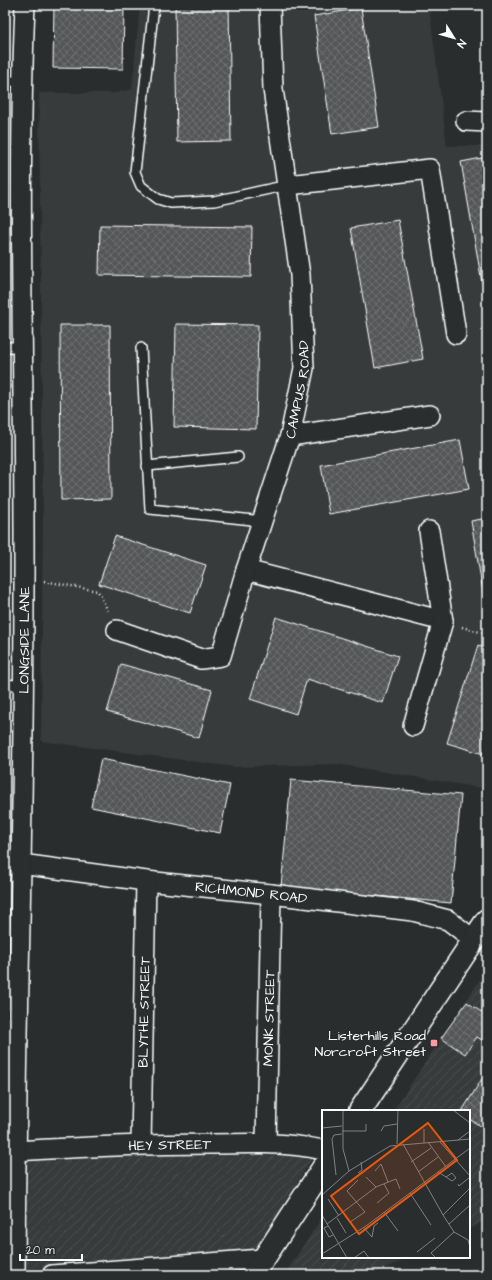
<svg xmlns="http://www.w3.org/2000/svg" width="492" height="1280" font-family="'Architects Daughter',sans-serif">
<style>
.built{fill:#373a3b}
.industrial{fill:url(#industrial-furrows)}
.building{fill:url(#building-cross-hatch);stroke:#fff}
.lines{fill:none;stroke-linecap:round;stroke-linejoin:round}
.service-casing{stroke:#fff;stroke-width:12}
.pedestrian-casing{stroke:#fff;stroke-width:17}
.minor-casing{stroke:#fff;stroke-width:22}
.tertiary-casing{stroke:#fff;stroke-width:25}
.path{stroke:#fff;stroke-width:2.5;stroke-dasharray:1 3;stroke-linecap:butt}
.service{stroke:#2a2d2e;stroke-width:9}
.pedestrian{stroke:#2a2d2e;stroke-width:14}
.minor{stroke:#2a2d2e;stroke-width:19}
.tertiary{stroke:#2a2d2e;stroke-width:22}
.poi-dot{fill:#ff9aa2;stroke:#2a2d2e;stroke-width:1.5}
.labels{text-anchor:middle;stroke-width:3.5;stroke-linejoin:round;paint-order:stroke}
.street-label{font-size:14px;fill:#fff;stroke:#2a2d2e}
.poi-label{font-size:14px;fill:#fff;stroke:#2a2d2e;text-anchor:end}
.inset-road{fill:none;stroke:#7f8182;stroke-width:1}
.view{fill:#e8590c;fill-opacity:0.15;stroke:#e8590c;stroke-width:2}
.inset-edge{fill:none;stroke:#fff;stroke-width:2}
</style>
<defs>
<pattern id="industrial-furrows" width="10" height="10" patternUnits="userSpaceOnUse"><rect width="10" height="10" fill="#373a3b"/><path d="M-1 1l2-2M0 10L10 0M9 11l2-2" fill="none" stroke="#4b4e4f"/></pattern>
<pattern id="building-cross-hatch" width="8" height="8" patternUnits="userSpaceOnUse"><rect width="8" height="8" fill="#555758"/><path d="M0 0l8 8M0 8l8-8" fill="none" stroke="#6e7071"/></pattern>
</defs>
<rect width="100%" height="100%" fill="#2a2d2e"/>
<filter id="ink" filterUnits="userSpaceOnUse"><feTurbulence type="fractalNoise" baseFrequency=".025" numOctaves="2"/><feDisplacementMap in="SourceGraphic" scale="8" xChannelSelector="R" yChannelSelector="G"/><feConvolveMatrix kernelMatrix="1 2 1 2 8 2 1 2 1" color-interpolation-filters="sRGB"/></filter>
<g filter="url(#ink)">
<g class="built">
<path d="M 5,5 L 8,5 L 5,160 L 12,856 L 10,1270 L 5,1270 Z"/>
<path d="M 140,5 L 429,5 L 447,146 L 487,146 L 487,789 L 337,764 L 235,767 L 41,741 L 43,511 L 39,93 L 115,93 L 132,89 Z"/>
</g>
<g class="industrial">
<path d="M 487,969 L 487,1220 L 469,1229 L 469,1111 L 393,1111 Z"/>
<path d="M 257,1150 L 313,1156 L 256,1253 L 25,1269 L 21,1157 L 74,1160 L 134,1153 Z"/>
<path d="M 323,1216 L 323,1257 L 409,1257 L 371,1275 L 284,1275 Z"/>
</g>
<g class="building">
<path d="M 54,5 L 124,5 L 123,69 L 53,68 Z"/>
<path d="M 175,5 L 229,5 L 231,141 L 177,142 Z"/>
<path d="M 361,8 L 379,127 L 332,134 L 314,16 Z"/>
<path d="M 487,157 L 487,300 L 485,300 L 461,162 Z"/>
<path d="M 398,220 L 423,359 L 375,368 L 351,228 Z"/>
<path d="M 100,225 L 252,227 L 251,277 L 99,275 Z"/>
<path d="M 176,324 L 258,325 L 256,429 L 174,427 Z"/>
<path d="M 60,325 L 110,325 L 111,499 L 61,500 Z"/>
<path d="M 460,440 L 469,489 L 329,514 L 321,465 Z"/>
<path d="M 487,518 L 487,616 L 471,521 Z"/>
<path d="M 115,536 L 206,565 L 190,613 L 99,584 Z"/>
<path d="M 276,617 L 398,656 L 383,703 L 307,679 L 296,714 L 250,699 Z"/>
<path d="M 478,645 L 487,648 L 487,755 L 447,743 Z"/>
<path d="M 121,664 L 212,690 L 199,738 L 107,712 Z"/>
<path d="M 101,759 L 230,785 L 220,833 L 91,807 Z"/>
<path d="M 291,780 L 461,795 L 451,903 L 281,887 Z"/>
<path d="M 467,1002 L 487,1016 L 487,1043 L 477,1037 L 465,1054 L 441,1038 Z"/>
<path d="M 482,1079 L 487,1082 L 487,1130 L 469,1119 L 469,1111 L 462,1111 Z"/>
</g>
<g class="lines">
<defs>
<g id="service">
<path d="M 154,5 L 135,172 L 141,186 L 158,199 L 171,203 L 214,201 L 288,185"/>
<path d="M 5,82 L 22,80"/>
<path d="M 5,347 L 21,347"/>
<path d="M 141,348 L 150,509 L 262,521"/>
<path d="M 147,466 L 238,457"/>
<path d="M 5,684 L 24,686"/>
</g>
<g id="pedestrian">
<path d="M 5,862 L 21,864"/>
<path d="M 5,1058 L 17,1053"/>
</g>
<g id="minor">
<path d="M 466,121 L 487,122"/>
<path d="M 288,185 L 430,169 L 456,334"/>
<path d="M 290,436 L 430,415"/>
<path d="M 246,570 L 443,621 L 429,531"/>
<path id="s1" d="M 117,630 L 201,659 L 221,656 L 246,570 L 290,436 L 304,368 L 300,275 L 273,89 L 270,5"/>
<path d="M 413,726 L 443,621"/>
<path id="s2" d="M 21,864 L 146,881 L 271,894 L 413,911 L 448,920 L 474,940"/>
<path id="s3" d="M 266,1143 L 271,894"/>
<path id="s4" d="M 141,1144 L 146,881"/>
<path id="s5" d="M 16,1151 C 81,1147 145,1144 211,1144 C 248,1143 286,1142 323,1150"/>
<path id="s6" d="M 15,1275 C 16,1045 24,816 24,586 C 25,392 17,199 25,5"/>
<path d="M 52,1275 L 263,1259"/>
</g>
<g id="tertiary">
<path d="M 360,1111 L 487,920"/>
<path d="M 253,1275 L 323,1168"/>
</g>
</defs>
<use href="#service" class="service-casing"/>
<use href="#pedestrian" class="pedestrian-casing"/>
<use href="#minor" class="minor-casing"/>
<use href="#tertiary" class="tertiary-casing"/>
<g class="path">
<path d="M 44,581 L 98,591 L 109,613"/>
<path d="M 462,627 L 487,634"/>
</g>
<use href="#service" class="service"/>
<use href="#pedestrian" class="pedestrian"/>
<use href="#minor" class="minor"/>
<use href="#tertiary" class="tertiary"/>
</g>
</g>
<rect class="poi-dot" x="430" y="1039" width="8" height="8" rx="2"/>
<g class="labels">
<g class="street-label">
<text dy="5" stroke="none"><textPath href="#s1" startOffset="387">CAMPUS ROAD</textPath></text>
<text dy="5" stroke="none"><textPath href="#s6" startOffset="635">LONGSIDE LANE</textPath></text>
<text dy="5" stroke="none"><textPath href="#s2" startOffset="232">RICHMOND ROAD</textPath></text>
<text dy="5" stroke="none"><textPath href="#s4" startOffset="132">BLYTHE STREET</textPath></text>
<text dy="5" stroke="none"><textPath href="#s3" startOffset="125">MONK STREET</textPath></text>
<text dy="5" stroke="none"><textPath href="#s5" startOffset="154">HEY STREET</textPath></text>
</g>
<g class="poi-label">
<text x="426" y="1040">Listerhills Road<tspan x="426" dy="16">Norcroft Street</tspan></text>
</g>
</g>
<g transform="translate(322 1110)">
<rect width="148" height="148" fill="#2a2d2e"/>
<path class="inset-road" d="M 21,0 L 21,39 L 27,61M 131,0 L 148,13M 0,18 L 20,16M 20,21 L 44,21 L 44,14M 59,21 L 62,16 L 75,14M 136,30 L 148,21M 106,32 L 124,57M 118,32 L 148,66M 102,33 L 102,19M 75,34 L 76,0M 81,34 L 121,105 L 132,122 L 146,130 L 148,137M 89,52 L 109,38M 53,61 L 59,54 L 66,72M 96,62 L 116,47M 116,62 L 124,67 L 130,63 L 134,68 L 130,71 L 124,67M 36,63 L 40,60 L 39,52M 14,65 L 10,29 L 12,25 L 20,24M 44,67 L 54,77M 136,74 L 137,76 L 148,67M 88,83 L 109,115M 0,85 L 27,61 L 68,36 L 148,29M 6,89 L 17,106M 55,93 L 67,83 L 62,74M 62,102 L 76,121M 0,105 L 25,148M 121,105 L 148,78M 15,108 L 24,123M 28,112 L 43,102 L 25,81 L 36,70M 5,114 L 54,77 L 74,69 L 78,79M 127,114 L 148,95M 6,116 L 2,118 L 7,127 L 11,125M 42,118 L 50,127 L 52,116 L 56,113M 95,142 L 113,128M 0,144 L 44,116 L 148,38M 32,148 L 42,141 L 47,148M 114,148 L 109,143 L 132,122"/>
<path class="view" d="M 106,13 L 135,50 L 37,124 L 9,86 Z"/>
<rect width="148" height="148" class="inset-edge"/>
</g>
<rect width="492" height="1280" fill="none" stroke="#2a2d2e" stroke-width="20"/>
<rect x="10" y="10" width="472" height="1260" fill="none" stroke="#fff" stroke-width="1.5" filter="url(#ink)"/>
<g transform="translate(454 38) rotate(127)" stroke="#2a2d2e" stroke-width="3" paint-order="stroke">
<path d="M0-3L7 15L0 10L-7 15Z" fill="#ffffff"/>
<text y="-6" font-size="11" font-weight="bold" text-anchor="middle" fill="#ffffff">N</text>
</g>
<path d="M20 1254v6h62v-6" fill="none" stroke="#ffffff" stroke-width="2"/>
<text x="26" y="1254" font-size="12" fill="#ffffff" stroke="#2a2d2e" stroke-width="3" paint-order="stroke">20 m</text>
</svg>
